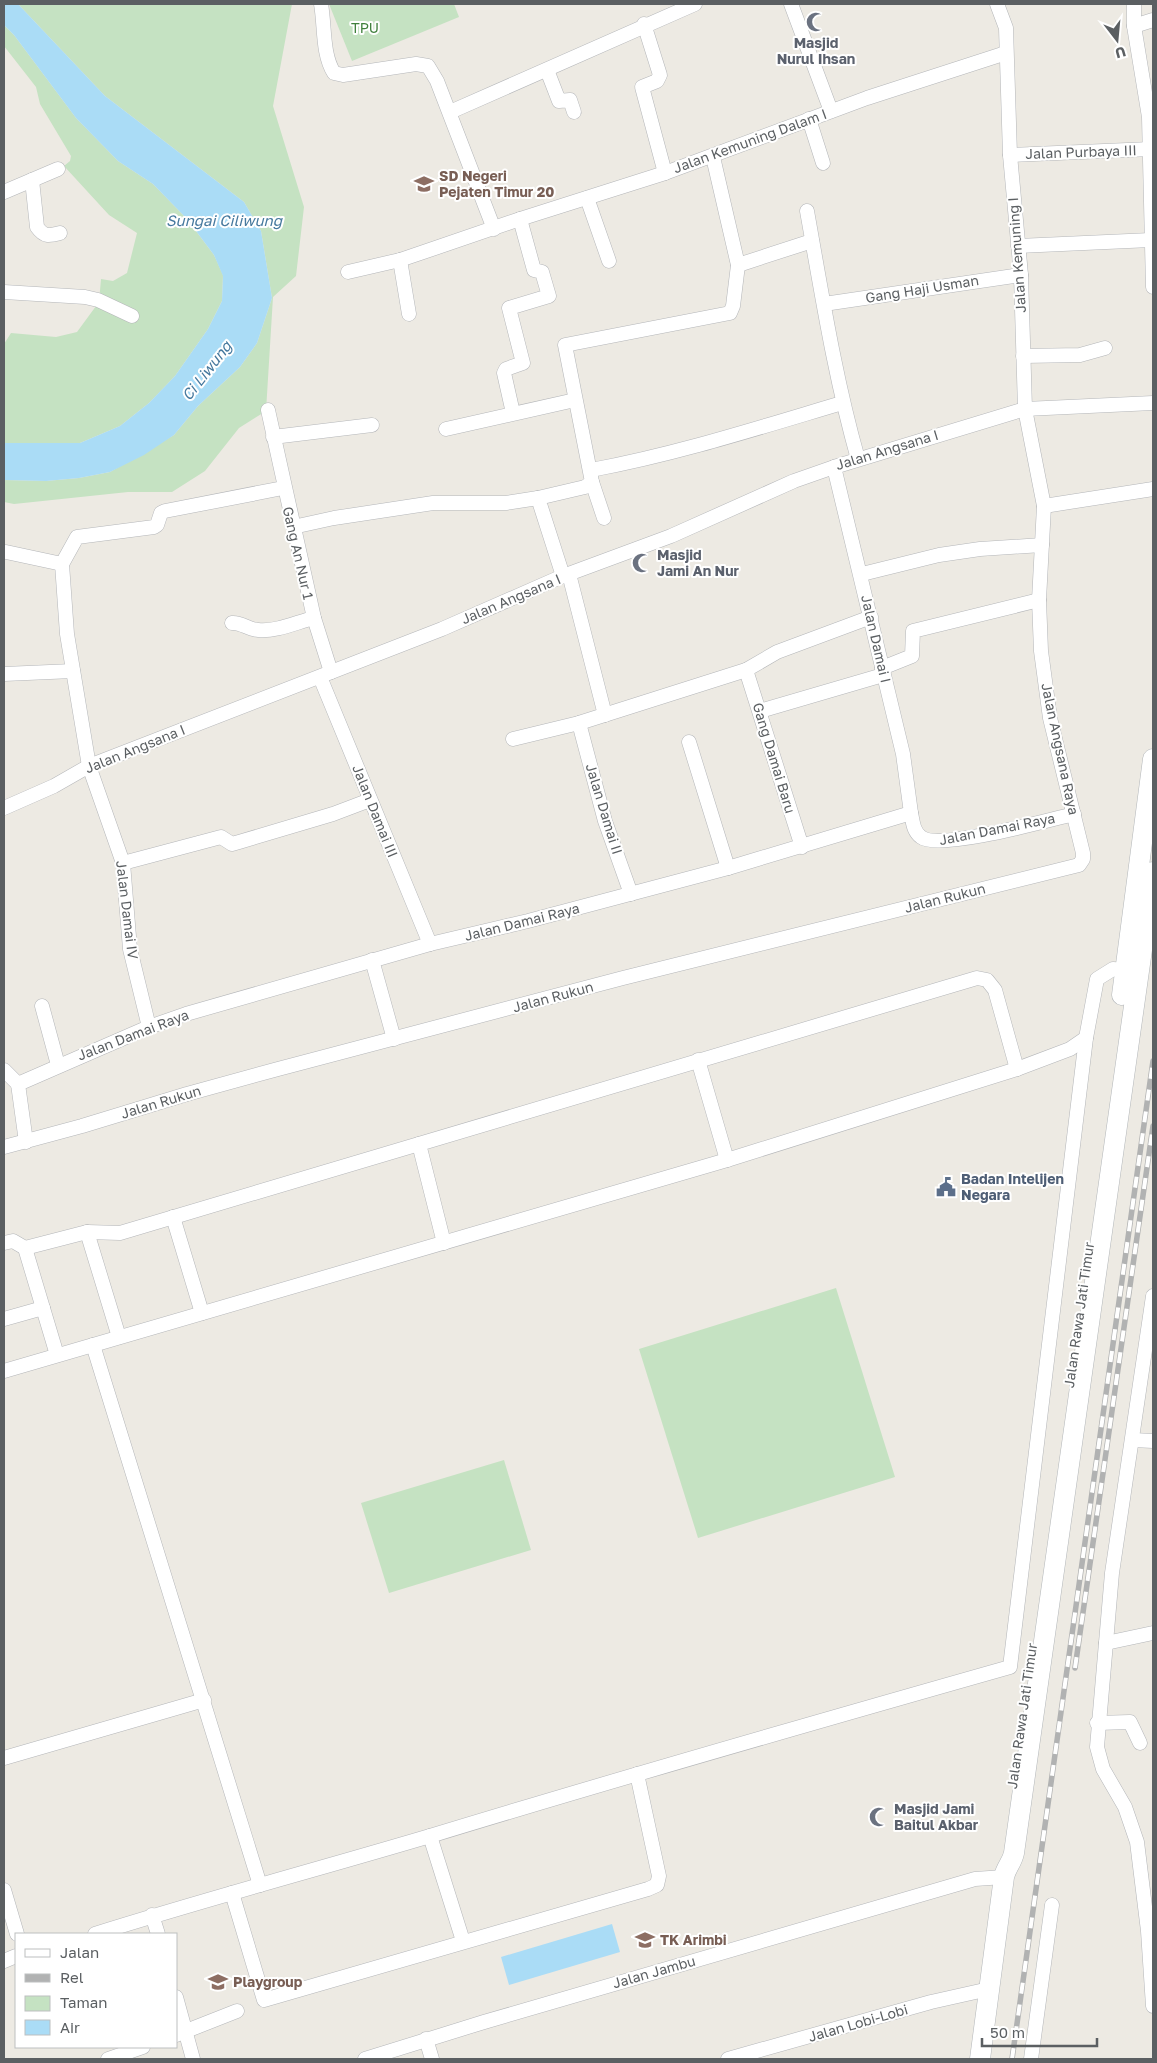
<svg xmlns="http://www.w3.org/2000/svg" width="1157" height="2063" font-family="'Golos Text',sans-serif">
<style>
.green{fill:#c5e2c2}
.water{fill:#aadcf6}
.lines{fill:none;stroke-linecap:round;stroke-linejoin:round}
.minor-casing{stroke:#b4b6b9;stroke-width:15}
.secondary-casing{stroke:#b2b6b9;stroke-width:21}
.minor{stroke:#fff;stroke-width:14}
.secondary{stroke:#fff;stroke-width:20}
.rail-casing{stroke:#b1b2b2;stroke-width:5.5}
.rail{stroke:#fff;stroke-width:4;stroke-dasharray:11;stroke-linecap:butt}
.labels{text-anchor:middle;stroke-width:4;stroke-linejoin:round;paint-order:stroke}
.park-label{font-size:14px;fill:#40803d;stroke:#fff}
.worship-label{font-size:14px;font-weight:bold;fill:#5b616d;stroke:#fff;text-anchor:start}
.street-label{font-size:14px;fill:#5b5f62;stroke:#fff}
.education-label{font-size:14px;font-weight:bold;fill:#785e54;stroke:#fff;text-anchor:start}
.service-label{font-size:14px;font-weight:bold;fill:#4e5e75;stroke:#fff;text-anchor:start}
.water-label{font-size:15px;font-style:italic;fill:#46799e;stroke:#fff}
</style>
<rect width="100%" height="100%" fill="#edeae3"/>
<g class="green">
<path d="M 18,4 L 292,4 L 273,106 L 304,207 L 296,276 L 273,297 L 266,411 L 239,428 L 205,471 L 172,492 L 128,492 L 14,504 L 4,502 L 4,480 L 46,481 L 79,478 L 110,472 L 174,435 L 198,406 L 240,367 L 257,343 L 272,298 L 261,231 L 244,202 L 105,96 Z"/>
<path d="M 329,4 L 454,4 L 459,17 L 352,61 Z"/>
<path d="M 4,25 L 14,35 L 76,118 L 118,161 L 153,184 L 187,219 L 214,255 L 223,275 L 222,301 L 208,329 L 175,376 L 149,403 L 120,426 L 80,443 L 4,443 L 4,344 L 11,333 L 56,337 L 77,332 L 99,302 L 101,279 L 113,281 L 127,273 L 137,233 L 109,215 L 64,166 L 70,161 L 71,156 L 40,104 L 36,87 L 4,46 Z"/>
<path d="M 836,1288 L 895,1477 L 698,1538 L 639,1349 Z"/>
<path d="M 504,1460 L 531,1550 L 389,1593 L 361,1503 Z"/>
</g>
<g class="water">
<path d="M 4,4 L 18,4 L 105,96 L 244,202 L 261,231 L 272,298 L 257,343 L 240,367 L 198,406 L 174,435 L 144,455 L 110,472 L 79,478 L 46,481 L 4,480 L 4,443 L 80,443 L 120,426 L 149,403 L 175,376 L 208,329 L 222,301 L 223,276 L 214,255 L 187,219 L 153,184 L 118,161 L 76,118 L 14,35 L 4,25 Z"/>
<path d="M 612,1924 L 620,1952 L 509,1985 L 501,1957 Z"/>
</g>
<g class="lines">
<defs>
<g id="minor">
<path d="M 321,4 C 325,26 322,54 334,73 L 343,75 L 416,64 L 428,66 L 437,81 L 494,229"/>
<path d="M 791,4 L 831,111"/>
<path d="M 1134,4 L 1134,26 L 1149,117 L 1153,287"/>
<path d="M 644,24 L 660,75 L 657,81 L 642,87 L 665,173"/>
<path d="M 1134,26 L 1153,20"/>
<path d="M 547,70 L 559,101 L 570,100 L 574,112"/>
<path d="M 450,112 L 695,4"/>
<path d="M 809,119 L 823,163"/>
<path d="M 1010,155 L 1151,149"/>
<path d="M 32,180 L 37,227 C 44,237 49,236 60,233"/>
<path d="M 4,192 L 58,169"/>
<path d="M 587,198 L 609,261"/>
<path d="M 807,211 C 822,295 835,378 858,459"/>
<path d="M 1018,246 L 1151,240"/>
<path d="M 400,260 L 409,314"/>
<path d="M 738,265 L 812,241"/>
<path d="M 348,272 L 400,260 L 520,219 L 665,173 L 867,98 L 1006,53"/>
<path d="M 4,292 L 85,297 L 98,300 L 132,316"/>
<path d="M 824,304 L 1021,275"/>
<path d="M 1023,356 L 1080,355 L 1105,348"/>
<path d="M 268,410 L 314,618 L 331,672"/>
<path d="M 513,413 L 504,373 L 506,369 L 523,363 L 509,308 L 549,296 L 542,272 L 534,270 L 520,219"/>
<path d="M 446,429 L 575,400"/>
<path d="M 273,437 L 372,425"/>
<path d="M 834,467 L 903,754 L 911,813"/>
<path d="M 591,470 C 677,454 758,428 842,403"/>
<path d="M 592,482 L 604,518"/>
<path d="M 1044,506 L 1153,489"/>
<path d="M 293,527 L 334,518 L 433,503 L 506,503 L 538,498"/>
<path d="M 6,552 L 62,564 L 77,537 L 154,527 L 157,525 L 161,513 L 165,511 L 283,488"/>
<path d="M 62,564 L 67,634 L 89,766 L 123,863 L 130,949 L 149,1027"/>
<path d="M 569,574 L 605,715"/>
<path d="M 862,574 L 939,555 L 980,549 L 1042,545"/>
<path d="M 563,576 L 538,498 L 585,487 L 592,482 L 565,345 L 730,313 L 733,306 L 738,265 L 713,157"/>
<path d="M 232,623 C 241,622 249,630 258,630 C 276,632 297,622 314,618"/>
<path d="M 882,668 L 912,656 L 913,631 L 1039,600"/>
<path d="M 746,670 L 802,847"/>
<path d="M 4,674 L 73,671"/>
<path d="M 320,677 L 430,944"/>
<path d="M 760,711 L 883,675"/>
<path d="M 579,723 L 605,821 L 631,894"/>
<path d="M 513,739 L 579,723 L 746,670 L 777,652 L 871,617"/>
<path d="M 689,742 L 728,868"/>
<path d="M 4,808 L 54,786 L 89,766 L 442,629 L 563,576 L 671,536 L 794,481 L 834,467 L 1025,409 L 1153,403"/>
<path d="M 123,863 L 221,837 L 232,844 L 239,842 L 333,814 L 370,800"/>
<path d="M 372,960 L 394,1039"/>
<path d="M 42,1006 L 58,1065"/>
<path d="M 698,1060 L 727,1160"/>
<path d="M 4,1070 L 18,1084"/>
<path d="M 26,1142 L 18,1084 L 149,1027 L 186,1014 L 430,944 L 528,921 L 728,868 L 911,813 C 913,822 913,831 921,837 C 938,851 1049,820 1074,814"/>
<path d="M 4,1147 L 82,1126 L 187,1094 L 278,1069 L 623,978 L 1079,865 L 1083,859 L 1083,853 L 1050,718 L 1041,651 L 1039,600 L 1044,506 L 1025,409 L 1021,275 L 1010,155 L 1006,28 L 997,4"/>
<path d="M 173,1217 L 202,1313"/>
<path d="M 87,1232 L 119,1337"/>
<path d="M 4,1243 L 13,1241 L 25,1248 L 87,1232 L 120,1233 L 419,1144"/>
<path d="M 444,1243 L 419,1144 L 977,978 L 987,980 L 995,990 L 1017,1069"/>
<path d="M 25,1248 L 57,1355"/>
<path d="M 1153,1296 L 1112,1573 L 1097,1747 L 1103,1769 L 1125,1807 L 1137,1842 L 1148,1931 L 1153,2006"/>
<path d="M 4,1319 L 43,1308"/>
<path d="M 93,1345 L 260,1885"/>
<path d="M 4,1371 L 727,1160 L 1017,1069 L 1070,1049 L 1086,1038"/>
<path d="M 1133,1440 L 1153,1441"/>
<path d="M 1106,1643 L 1153,1633"/>
<path d="M 1097,1723 L 1130,1722 L 1140,1743"/>
<path d="M 4,1758 L 204,1700"/>
<path d="M 430,1836 L 463,1941"/>
<path d="M 4,1890 L 17,1934"/>
<path d="M 232,1893 L 264,2000 L 648,1889 L 657,1885 L 659,1876 L 637,1774"/>
<path d="M 152,1915 L 158,1934"/>
<path d="M 95,1934 C 206,1899 319,1869 430,1836 C 623,1777 816,1722 1010,1667 L 1086,1038 L 1097,979 L 1113,969 L 1134,971"/>
<path d="M 4,1961 L 16,1956"/>
<path d="M 176,1997 L 193,2059"/>
<path d="M 176,2035 L 237,2011"/>
<path d="M 426,2039 L 432,2059"/>
<path d="M 108,2059 L 143,2047"/>
<path d="M 365,2059 L 484,2022 L 975,1879 L 1004,1877"/>
<path d="M 728,2059 L 931,2002 L 989,1989"/>
<path d="M 1031,2059 L 1052,1905"/>
</g>
<g id="secondary">
<path d="M 1122,995 L 1153,759"/>
<path d="M 980,2059 L 1004,1877 C 1006,1867 1012,1863 1014,1853 L 1153,872"/>
</g>
</defs>
<use href="#minor" class="minor-casing"/>
<use href="#secondary" class="secondary-casing"/>
<use href="#minor" class="minor"/>
<use href="#secondary" class="secondary"/>
<defs>
<g id="rail">
<path d="M 1075,1668 L 1153,1126"/>
<path d="M 1012,2059 L 1153,1061"/>
</g>
</defs>
<use href="#rail" class="rail-casing"/>
<use href="#rail" class="rail"/>
</g>
<defs>
<symbol id="mosque-bare" viewBox="-9 -9 18 18"><path d="M3.5-4.9A6 6 0 1 0 3.5 4.9A5 5 0 1 1 3.5-4.9Z" fill="#6b7280" stroke="#fff" stroke-width="2.5" paint-order="stroke"/></symbol>
<symbol id="school-bare" viewBox="-9 -9 18 18"><path d="M0-5L7-2L0 1L-7-2ZM-4 1L0 2.5L4 1V4Q0 6-4 4Z" fill="#8d6e63" stroke="#fff" stroke-width="2.5" paint-order="stroke"/></symbol>
<symbol id="civic-bare" viewBox="-9 -9 18 18"><path d="M-.6-6.5H3V-4.5H.6V-3L4-1V1h2V6H-6V1h2V-1L-.6-3ZM-1.2 2.5V6h2.4V2.5Z" fill="#5c6f8a" stroke="#fff" stroke-width="2.5" paint-order="stroke"/></symbol>
</defs>
<g fill-rule="evenodd">
<use href="#mosque-bare" x="802" y="8" width="28" height="28"/>
<use href="#school-bare" x="410" y="170" width="28" height="28"/>
<use href="#mosque-bare" x="628" y="549" width="28" height="28"/>
<use href="#civic-bare" x="932" y="1173" width="28" height="28"/>
<use href="#mosque-bare" x="865" y="1803" width="28" height="28"/>
<use href="#school-bare" x="631" y="1926" width="28" height="28"/>
<use href="#school-bare" x="204" y="1968" width="28" height="28"/>
</g>
<g class="labels">
<g class="park-label">
<text x="365" y="33">TPU</text>
</g>
<g class="worship-label">
<text x="816" y="48" text-anchor="middle">Masjid<tspan x="816" dy="16">Nurul Ihsan</tspan></text>
<text x="657" y="560">Masjid<tspan x="657" dy="16">Jami An Nur</tspan></text>
<text x="894" y="1814">Masjid Jami<tspan x="894" dy="16">Baitul Akbar</tspan></text>
</g>
<g class="street-label">
<text transform="translate(750 141) rotate(-20)" y="5">Jalan Kemuning Dalam I</text>
<text transform="translate(1081 152) rotate(-2)" y="5">Jalan Purbaya III</text>
<text transform="translate(1017 255) rotate(-94)" y="5">Jalan Kemuning I</text>
<text transform="translate(922 289) rotate(-9)" y="5">Gang Haji Usman</text>
<text transform="translate(887 450) rotate(-17)" y="5">Jalan Angsana I</text>
<text transform="translate(298 553) rotate(77)" y="5">Gang An Nur 1</text>
<text transform="translate(511 599) rotate(-23)" y="5">Jalan Angsana I</text>
<text transform="translate(876 639) rotate(77)" y="5">Jalan Damai I</text>
<text transform="translate(135 749) rotate(-22)" y="5">Jalan Angsana I</text>
<text transform="translate(1060 749) rotate(78)" y="5">Jalan Angsana Raya</text>
<text transform="translate(774 758) rotate(73)" y="5">Gang Damai Baru</text>
<text transform="translate(604 809) rotate(73)" y="5">Jalan Damai II</text>
<text transform="translate(375 811) rotate(68)" y="5">Jalan Damai III</text>
<text transform="translate(997 829) rotate(-11)" y="5">Jalan Damai Raya</text>
<text transform="translate(945 898) rotate(-14)" y="5">Jalan Rukun</text>
<text transform="translate(127 910) rotate(83)" y="5">Jalan Damai IV</text>
<text transform="translate(522 922) rotate(-14)" y="5">Jalan Damai Raya</text>
<text transform="translate(553 997) rotate(-15)" y="5">Jalan Rukun</text>
<text transform="translate(133 1035) rotate(-21)" y="5">Jalan Damai Raya</text>
<text transform="translate(161 1102) rotate(-17)" y="5">Jalan Rukun</text>
<text transform="translate(1079 1315) rotate(-82)" y="5">Jalan Rawa Jati Timur</text>
<text transform="translate(1022 1716) rotate(-82)" y="5">Jalan Rawa Jati Timur</text>
<text transform="translate(654 1972) rotate(-16)" y="5">Jalan Jambu</text>
<text transform="translate(858 2023) rotate(-16)" y="5">Jalan Lobi-Lobi</text>
</g>
<g class="education-label">
<text x="439" y="181">SD Negeri<tspan x="439" dy="16">Pejaten Timur 20</tspan></text>
<text x="660" y="1945">TK Arimbi</text>
<text x="233" y="1987">Playgroup</text>
</g>
<g class="service-label">
<text x="961" y="1184">Badan Intelijen<tspan x="961" dy="16">Negara</tspan></text>
</g>
<g class="water-label">
<text x="224" y="226">Sungai Ciliwung</text>
<text transform="translate(207 371) rotate(-52)" y="5">Ci Liwung</text>
</g>
</g>
<rect width="1157" height="2063" fill="none" stroke="#5b5f62" stroke-width="10"/>
<rect x="15" y="1933" width="162" height="115" fill="#ffffff" stroke="#bdbfc0"/>
<rect x="25" y="1949" width="25" height="8" fill="#ffffff" stroke="#bdbfc0"/>
<text x="60" y="1958" font-size="15" fill="#5b5f62">Jalan</text>
<rect x="25" y="1974" width="25" height="8" fill="#b1b2b2" stroke="#bdbfc0"/>
<text x="60" y="1983" font-size="15" fill="#5b5f62">Rel</text>
<rect x="25" y="1996" width="25" height="15" fill="#c5e2c2" stroke="#bdbfc0"/>
<text x="60" y="2008" font-size="15" fill="#5b5f62">Taman</text>
<rect x="25" y="2020" width="25" height="15" fill="#aadcf6" stroke="#bdbfc0"/>
<text x="60" y="2033" font-size="15" fill="#5b5f62">Air</text>
<g transform="translate(1117 40) rotate(164)" stroke="#ffffff" stroke-width="4" paint-order="stroke">
<path d="M0-4L9 19L0 12L-9 19Z" fill="#5b5f62"/>
<text y="-8" font-size="14" font-weight="bold" text-anchor="middle" fill="#5b5f62">U</text>
</g>
<path d="M982 2038v8h115v-8" fill="none" stroke="#5b5f62" stroke-width="2.5"/>
<text x="990" y="2038" font-size="15" fill="#5b5f62" stroke="#ffffff" stroke-width="4" paint-order="stroke">50 m</text>
</svg>
